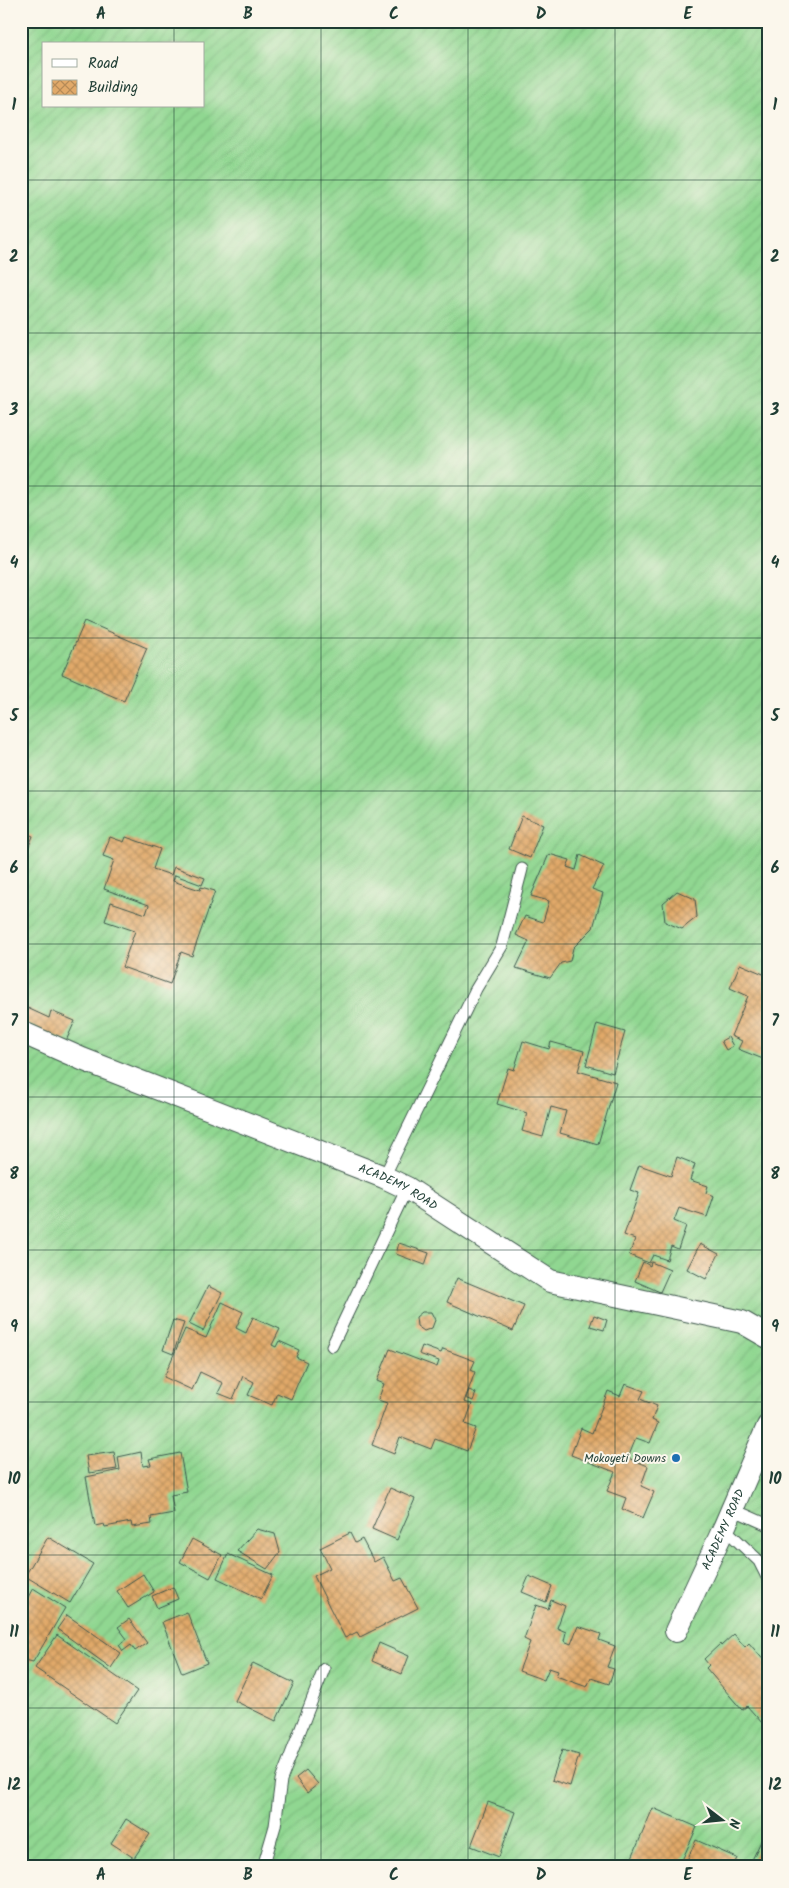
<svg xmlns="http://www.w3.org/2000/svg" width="789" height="1888" font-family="Kalam,sans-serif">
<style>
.garden{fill:url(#garden-furrows);stroke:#588a62;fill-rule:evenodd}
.building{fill:url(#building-cross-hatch)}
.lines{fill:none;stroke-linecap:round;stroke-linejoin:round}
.service-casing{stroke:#3e574c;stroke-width:13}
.minor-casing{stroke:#3e574c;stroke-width:24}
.service{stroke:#fff;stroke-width:11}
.minor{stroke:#fff;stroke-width:22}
.grid{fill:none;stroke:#1f3d34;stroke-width:1;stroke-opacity:0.55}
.poi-dot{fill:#1f6fb2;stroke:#fbf7ec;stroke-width:2}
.labels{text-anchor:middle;stroke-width:4;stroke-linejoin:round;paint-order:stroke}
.street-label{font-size:12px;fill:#1f3d34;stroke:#fbf7ec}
.poi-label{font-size:12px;fill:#1f3d34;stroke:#fbf7ec;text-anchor:end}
.neatline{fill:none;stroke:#1f3d34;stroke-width:2}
.grid-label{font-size:16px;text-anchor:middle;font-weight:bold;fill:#1f3d34}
</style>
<defs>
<pattern id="garden-furrows" width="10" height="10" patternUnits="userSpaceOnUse" patternTransform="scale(1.25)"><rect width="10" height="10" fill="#90d791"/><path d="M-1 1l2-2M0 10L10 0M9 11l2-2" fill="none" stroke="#7cb97e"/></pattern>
<pattern id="building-cross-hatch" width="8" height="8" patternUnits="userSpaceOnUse" patternTransform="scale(1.25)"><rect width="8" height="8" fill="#e1a969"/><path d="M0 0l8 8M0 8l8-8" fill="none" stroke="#b68b57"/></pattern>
</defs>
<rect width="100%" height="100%" fill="#fbf7ec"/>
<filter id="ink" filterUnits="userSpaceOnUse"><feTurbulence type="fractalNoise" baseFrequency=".02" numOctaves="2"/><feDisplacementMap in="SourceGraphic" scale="10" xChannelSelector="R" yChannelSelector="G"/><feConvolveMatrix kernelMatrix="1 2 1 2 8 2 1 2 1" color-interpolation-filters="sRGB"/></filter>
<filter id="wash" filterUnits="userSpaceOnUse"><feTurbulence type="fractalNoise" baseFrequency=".0096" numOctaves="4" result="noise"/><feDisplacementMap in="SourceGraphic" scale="20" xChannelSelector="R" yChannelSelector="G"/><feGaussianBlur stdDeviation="1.12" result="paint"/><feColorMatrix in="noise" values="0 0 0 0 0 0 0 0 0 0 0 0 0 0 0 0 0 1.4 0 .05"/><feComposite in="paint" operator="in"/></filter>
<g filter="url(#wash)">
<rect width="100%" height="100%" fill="#f1ecd5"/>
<path class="garden" d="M 21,21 L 768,21 L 768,1867 L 21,1867 ZM 44,44 L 204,44 L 204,106 L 44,106 Z"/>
<g id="blocks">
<g class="building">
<path d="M 85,621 L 147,648 L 124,701 L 62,674 Z"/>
<path d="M 522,816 L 543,825 L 530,858 L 509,849 Z"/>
<path d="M 21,831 L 33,836 L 21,866 Z"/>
<path d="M 110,837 L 124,842 L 126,837 L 160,849 L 153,869 L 171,875 L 174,867 L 205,878 L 202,885 L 175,875 L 173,881 L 200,890 L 201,887 L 215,891 L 192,956 L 181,952 L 170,984 L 122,967 L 135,931 L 105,921 L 111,902 L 146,914 L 149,905 L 104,889 L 114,860 L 103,856 Z"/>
<path d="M 549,854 L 570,860 L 567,867 L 576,870 L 580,855 L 604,866 L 592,889 L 603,893 L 593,928 L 573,948 L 570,961 L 561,963 L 550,978 L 516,968 L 529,941 L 516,935 L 525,916 L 543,922 L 549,901 L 531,896 Z"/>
<path d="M 677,891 L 695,899 L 697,917 L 682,929 L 665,922 L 663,903 Z"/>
<path d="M 740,964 L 768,976 L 768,1061 L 738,1049 L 742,1041 L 731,1036 L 748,996 L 730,988 Z"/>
<path d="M 21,1005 L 49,1018 L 51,1011 L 75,1021 L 66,1041 L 21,1022 Z"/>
<path d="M 597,1024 L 625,1032 L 613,1073 L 586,1065 Z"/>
<path d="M 728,1037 L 733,1046 L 726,1050 L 721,1041 Z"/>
<path d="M 523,1041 L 549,1049 L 551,1042 L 584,1051 L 578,1071 L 616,1082 L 598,1144 L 560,1133 L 566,1111 L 551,1107 L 543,1137 L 522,1131 L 527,1113 L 497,1104 L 508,1068 L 514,1070 Z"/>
<path d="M 677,1157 L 695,1164 L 690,1180 L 708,1186 L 706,1193 L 714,1196 L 707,1217 L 679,1208 L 674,1221 L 686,1226 L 678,1249 L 671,1246 L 667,1260 L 653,1255 L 649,1263 L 629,1255 L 635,1239 L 624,1235 L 639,1193 L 630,1190 L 639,1165 L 671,1176 Z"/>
<path d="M 399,1243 L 429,1253 L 425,1265 L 396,1254 Z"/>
<path d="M 700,1244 L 719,1254 L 706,1279 L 687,1269 Z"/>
<path d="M 643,1262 L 650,1266 L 651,1262 L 670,1270 L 660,1292 L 635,1281 Z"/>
<path d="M 457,1278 L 524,1306 L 513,1331 L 447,1302 Z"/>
<path d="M 208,1286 L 222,1293 L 203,1331 L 189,1324 Z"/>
<path d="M 222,1302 L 243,1312 L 236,1328 L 246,1333 L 253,1317 L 280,1329 L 272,1345 L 276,1347 L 279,1341 L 299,1350 L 296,1357 L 307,1362 L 291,1399 L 277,1393 L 272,1405 L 248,1395 L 254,1382 L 243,1376 L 233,1399 L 218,1393 L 223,1383 L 200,1372 L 192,1390 L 164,1377 L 185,1329 L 206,1338 Z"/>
<path d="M 422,1312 L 431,1312 L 435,1320 L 432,1328 L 424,1331 L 417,1326 L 416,1317 Z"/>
<path d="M 594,1315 L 607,1320 L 604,1330 L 590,1326 Z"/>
<path d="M 173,1320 L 184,1323 L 173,1354 L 163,1350 Z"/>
<path d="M 422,1346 L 441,1353 L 443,1349 L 475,1361 L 471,1370 L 475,1372 L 464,1402 L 472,1404 L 465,1424 L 476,1428 L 467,1451 L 435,1439 L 431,1449 L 400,1437 L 394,1454 L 372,1445 L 387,1403 L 378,1400 L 384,1384 L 377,1381 L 390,1349 L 437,1367 L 439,1361 L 419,1354 Z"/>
<path d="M 625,1384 L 644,1391 L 640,1399 L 657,1406 L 652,1420 L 658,1423 L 650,1443 L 636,1438 L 628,1458 L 648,1466 L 641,1486 L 654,1492 L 643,1518 L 622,1509 L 626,1498 L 607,1491 L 615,1472 L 571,1455 L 581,1428 L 592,1433 L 608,1391 L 620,1396 Z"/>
<path d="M 469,1390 L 476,1393 L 473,1401 L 466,1398 Z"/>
<path d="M 114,1452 L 117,1469 L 89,1473 L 86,1456 Z"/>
<path d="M 141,1452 L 143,1466 L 151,1465 L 149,1459 L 180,1453 L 187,1492 L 171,1495 L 174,1513 L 151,1517 L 152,1524 L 132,1527 L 131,1522 L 105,1527 L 104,1524 L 95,1526 L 86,1477 L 120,1470 L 118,1457 Z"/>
<path d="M 390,1488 L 415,1499 L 397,1540 L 372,1529 Z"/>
<path d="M 257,1529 L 275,1534 L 280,1552 L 267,1569 L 237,1551 Z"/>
<path d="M 350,1533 L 355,1543 L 362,1539 L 374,1562 L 383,1557 L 395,1581 L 402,1578 L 418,1608 L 360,1637 L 357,1632 L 345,1638 L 314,1576 L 330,1568 L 320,1548 Z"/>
<path d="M 48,1537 L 93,1564 L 70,1603 L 25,1576 Z"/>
<path d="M 192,1539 L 222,1555 L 210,1578 L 180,1562 Z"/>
<path d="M 228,1554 L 273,1575 L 261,1599 L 217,1578 Z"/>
<path d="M 143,1574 L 154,1592 L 128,1608 L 117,1591 Z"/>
<path d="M 529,1576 L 552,1586 L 546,1602 L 522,1592 Z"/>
<path d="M 173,1587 L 178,1599 L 157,1608 L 152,1596 Z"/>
<path d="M 33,1588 L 65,1608 L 33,1662 L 21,1659 L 21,1610 Z"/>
<path d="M 551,1600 L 565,1606 L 557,1628 L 566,1632 L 564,1641 L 571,1644 L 578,1626 L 601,1634 L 599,1640 L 615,1646 L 607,1667 L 614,1669 L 609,1684 L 591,1678 L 587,1687 L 556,1676 L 558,1671 L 549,1668 L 544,1680 L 519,1671 L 530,1642 L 524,1639 L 536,1605 L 548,1609 Z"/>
<path d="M 187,1612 L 207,1663 L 182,1673 L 162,1622 Z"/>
<path d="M 67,1615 L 121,1653 L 111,1668 L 57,1629 Z"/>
<path d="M 129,1619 L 147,1643 L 135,1651 L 131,1645 L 123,1651 L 119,1645 L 127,1639 L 118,1627 Z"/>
<path d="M 734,1634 L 745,1647 L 749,1643 L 766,1663 L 768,1662 L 768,1720 L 763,1724 L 747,1706 L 742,1710 L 706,1668 L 709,1665 L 704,1659 L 720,1644 L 721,1646 Z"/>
<path d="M 57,1635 L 137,1691 L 115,1723 L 35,1668 Z"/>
<path d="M 379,1643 L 409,1656 L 402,1674 L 372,1661 Z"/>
<path d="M 253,1663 L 294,1683 L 276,1721 L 235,1701 Z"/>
<path d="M 562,1750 L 579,1755 L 570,1786 L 552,1780 Z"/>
<path d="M 306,1770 L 318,1784 L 307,1793 L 296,1778 Z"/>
<path d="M 488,1802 L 515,1812 L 499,1857 L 471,1846 Z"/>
<path d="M 653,1808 L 697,1827 L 679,1867 L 628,1867 Z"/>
<path d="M 126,1819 L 150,1834 L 134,1858 L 111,1843 Z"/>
<path d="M 763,1837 L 768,1839 L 768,1867 L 752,1860 Z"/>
<path d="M 696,1840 L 737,1858 L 733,1867 L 685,1865 Z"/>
</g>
</g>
</g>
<g filter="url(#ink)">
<use href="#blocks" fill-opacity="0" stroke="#3e574c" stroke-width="1"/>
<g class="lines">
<defs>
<g id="service">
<path d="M 384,1177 L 476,989 L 502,946 L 522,869"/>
<path d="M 332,1346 L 407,1188"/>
<path d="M 732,1509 L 768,1525"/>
<path d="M 724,1528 L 759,1561 L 768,1579"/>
<path d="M 263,1867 L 275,1826 L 281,1780 L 324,1669"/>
</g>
<g id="minor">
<path id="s1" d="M 21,1032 L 82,1059 L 384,1177 L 407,1188 L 550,1281 L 742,1322 L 768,1337"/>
<path id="s2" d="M 676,1631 L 724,1528 L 768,1426"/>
</g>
</defs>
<use href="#service" class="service-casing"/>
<use href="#minor" class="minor-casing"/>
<use href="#service" class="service"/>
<use href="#minor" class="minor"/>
</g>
</g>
<path class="grid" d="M 174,21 L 174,44M 321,21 L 321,1867M 468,21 L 468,1867M 615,21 L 615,1867M 174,106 L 174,1867M 21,180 L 768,180M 21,333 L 768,333M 21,486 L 768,486M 21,638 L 768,638M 21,791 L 768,791M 21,944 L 768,944M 21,1097 L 768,1097M 21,1250 L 768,1250M 21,1402 L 768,1402M 21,1555 L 768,1555M 21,1708 L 768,1708"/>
<circle class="poi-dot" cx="676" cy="1458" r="5"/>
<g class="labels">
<g class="street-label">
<text dy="4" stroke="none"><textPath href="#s1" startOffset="408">ACADEMY ROAD</textPath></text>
<text dy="4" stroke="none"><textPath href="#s2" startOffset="112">ACADEMY ROAD</textPath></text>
</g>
<g class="poi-label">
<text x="666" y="1462">Mokoyeti Downs</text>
</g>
</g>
<rect width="789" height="1888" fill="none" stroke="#fbf7ec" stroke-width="55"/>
<rect x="42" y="42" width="162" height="65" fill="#fbf7ec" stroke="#a3ada2"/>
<rect x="52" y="59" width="25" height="8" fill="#ffffff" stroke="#a3ada2"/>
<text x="88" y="68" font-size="15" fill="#1f3d34">Road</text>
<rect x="52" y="80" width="25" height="15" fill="url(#building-cross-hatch)" stroke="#a3ada2"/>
<text x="88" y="92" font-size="15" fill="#1f3d34">Building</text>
<g transform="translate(722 1820) rotate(106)" stroke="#fbf7ec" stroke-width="4" paint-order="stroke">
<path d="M0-4L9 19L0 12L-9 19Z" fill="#1f3d34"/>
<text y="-8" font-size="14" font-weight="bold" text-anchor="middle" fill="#1f3d34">N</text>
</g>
<rect x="28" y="28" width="734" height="1832" class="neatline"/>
<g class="grid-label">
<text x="101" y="19">A</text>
<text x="248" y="19">B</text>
<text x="394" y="19">C</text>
<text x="541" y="19">D</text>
<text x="688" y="19">E</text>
<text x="14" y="110">1</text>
<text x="775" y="110">1</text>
<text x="14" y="262">2</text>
<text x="775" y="262">2</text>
<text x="14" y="415">3</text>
<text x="775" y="415">3</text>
<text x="14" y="568">4</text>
<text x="775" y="568">4</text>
<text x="14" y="721">5</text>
<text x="775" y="721">5</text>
<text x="14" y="873">6</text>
<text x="775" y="873">6</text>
<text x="14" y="1026">7</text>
<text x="775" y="1026">7</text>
<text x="14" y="1179">8</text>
<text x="775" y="1179">8</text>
<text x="14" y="1332">9</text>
<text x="775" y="1332">9</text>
<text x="14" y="1484">10</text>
<text x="775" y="1484">10</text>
<text x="14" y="1637">11</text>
<text x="775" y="1637">11</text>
<text x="14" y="1790">12</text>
<text x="775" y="1790">12</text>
<text x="101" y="1880">A</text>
<text x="248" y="1880">B</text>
<text x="394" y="1880">C</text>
<text x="541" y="1880">D</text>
<text x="688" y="1880">E</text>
</g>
</svg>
